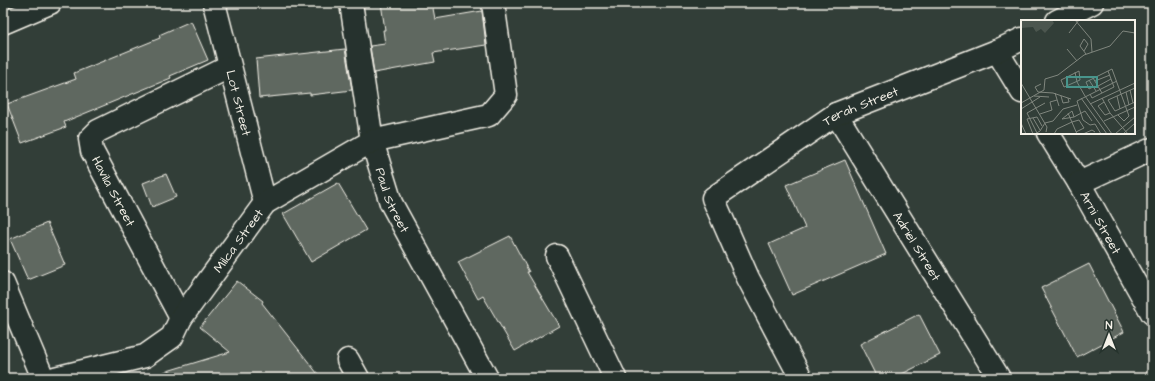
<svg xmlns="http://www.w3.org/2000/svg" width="1155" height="381" font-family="'Architects Daughter',sans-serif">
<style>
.building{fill:#5f6861;stroke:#f4f1e8}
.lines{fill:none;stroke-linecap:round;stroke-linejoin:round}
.minor-casing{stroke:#f4f1e8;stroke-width:25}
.minor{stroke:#26332d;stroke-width:22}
.labels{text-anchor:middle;stroke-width:3;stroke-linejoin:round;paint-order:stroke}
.street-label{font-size:13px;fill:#f4f1e8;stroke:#26332d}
.inset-road{fill:none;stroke:#80867e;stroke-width:1}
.view{fill:#48958c;fill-opacity:0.15;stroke:#48958c;stroke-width:2}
.inset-edge{fill:none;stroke:#f4f1e8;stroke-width:2}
</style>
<rect width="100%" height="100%" fill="#323e38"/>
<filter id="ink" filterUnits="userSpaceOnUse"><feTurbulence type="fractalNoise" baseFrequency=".025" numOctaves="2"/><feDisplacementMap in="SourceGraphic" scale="8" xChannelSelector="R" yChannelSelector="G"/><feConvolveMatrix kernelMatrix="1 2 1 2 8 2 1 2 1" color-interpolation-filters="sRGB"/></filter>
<g filter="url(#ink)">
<g class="building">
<path d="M 381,3 L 432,3 L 435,19 L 482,11 L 486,45 L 433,53 L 435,62 L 374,73 L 370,46 L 385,44 L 383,30 L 385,30 Z"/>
<path d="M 191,21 L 208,60 L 170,76 L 171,78 L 64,122 L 66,127 L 22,143 L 7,104 L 76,79 L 74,73 L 160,38 L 159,35 Z"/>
<path d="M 345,49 L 352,90 L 310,95 L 310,93 L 259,98 L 256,59 Z"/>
<path d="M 845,160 L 886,254 L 792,295 L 769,244 L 805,228 L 786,185 Z"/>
<path d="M 166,174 L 176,197 L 152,207 L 143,183 Z"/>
<path d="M 338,183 L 366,230 L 311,262 L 283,214 Z"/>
<path d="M 47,223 L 65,265 L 28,280 L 10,239 Z"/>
<path d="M 510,236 L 529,272 L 527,272 L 559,326 L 515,351 L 483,296 L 478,299 L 458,262 Z"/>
<path d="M 1089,264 L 1124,332 L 1077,357 L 1041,288 Z"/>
<path d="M 237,281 L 263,301 L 262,303 L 321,378 L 165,378 L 164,372 L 230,352 L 200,327 Z"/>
<path d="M 919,314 L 940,355 L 894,378 L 877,378 L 860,344 Z"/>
</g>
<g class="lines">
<defs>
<g id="minor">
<path id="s1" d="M 214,3 L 265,203"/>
<path id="s2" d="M 351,3 L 372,141 L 391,203 L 487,378"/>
<path d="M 1057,21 L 1092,3"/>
<path d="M 3,23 L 50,3"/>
<path d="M 997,51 L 1022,92"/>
<path id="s3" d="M 836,114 L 999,378"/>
<path id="s4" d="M 1048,133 L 1079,183 L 1152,313"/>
<path d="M 1079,183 L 1152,149"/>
<path d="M 557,256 L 615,378"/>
<path d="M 3,283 L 43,378"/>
<path d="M 181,318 L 92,151 L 90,139 L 98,131 L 229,67"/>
<path d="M 348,360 L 358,378"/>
<path id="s5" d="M 55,378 L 145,356 L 172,337 L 181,318 L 265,203 L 372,141 L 489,115 L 506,95 L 493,3"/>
<path id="s6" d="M 801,378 L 748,278 L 713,198 L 836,114 L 997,51 L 1022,39"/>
</g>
</defs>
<use href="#minor" class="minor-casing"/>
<use href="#minor" class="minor"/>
</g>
</g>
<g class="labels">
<g class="street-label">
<text dy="5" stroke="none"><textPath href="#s1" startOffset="103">Lot Street</textPath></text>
<text dy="5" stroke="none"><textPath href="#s6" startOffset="375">Terah Street</textPath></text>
<text transform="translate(114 191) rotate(62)" y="5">Havila Street</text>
<text dy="5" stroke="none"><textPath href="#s2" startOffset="202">Paul Street</textPath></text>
<text dy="5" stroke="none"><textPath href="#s4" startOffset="104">Arni Street</textPath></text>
<text dy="5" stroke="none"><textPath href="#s5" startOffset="243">Milca Street</textPath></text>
<text dy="5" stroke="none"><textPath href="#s3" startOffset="155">Adriel Street</textPath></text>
</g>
</g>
<g transform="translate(1021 20)">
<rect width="114" height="114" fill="#323e38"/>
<path d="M 0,0 L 31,0 L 33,3 L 24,13 L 20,9 L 15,12 L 12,7 L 0,8 Z" fill="#4c564f"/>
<path class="inset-road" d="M 54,0 L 70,19 L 71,32M 48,13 L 58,0M 46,29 L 56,41M 63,31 L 67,24 L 63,19 L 59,26 L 65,34M 58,51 L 59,60 L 43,67 L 40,60 ZM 54,52 L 56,62 L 64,76 L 91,114M 72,58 L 81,73M 68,60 L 75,71M 74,61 L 89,55M 0,63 L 26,107 L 25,112M 20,64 L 14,67 L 17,72 L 32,73 L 50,79M 77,66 L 90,59M 72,67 L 68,69 L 65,62 L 91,49 L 108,96 L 103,101 L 97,95M 114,68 L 87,80 L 94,91 L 114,82M 109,70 L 112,83M 105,72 L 108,85M 34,73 L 38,86M 69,74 L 71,78 L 93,67 L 87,51M 13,76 L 28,77M 40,76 L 42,83 L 48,82 L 47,78M 96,76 L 99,89M 60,78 L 86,114M 81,78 L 89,93 L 107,114M 83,82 L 77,86 L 84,95 L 89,93M 0,83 L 23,70 L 24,59 L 37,55 L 63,35 L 89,26 L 102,11 L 114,13M 69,84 L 114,63M 0,89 L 19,77M 47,93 L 56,114M 19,94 L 31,90 L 29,82 L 36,80M 53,97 L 51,91 L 41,99 L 53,97 L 64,91 L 71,101M 12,98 L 19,110M 83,101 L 114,87M 51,102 L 58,100 L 63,108 L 55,112M 0,103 L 5,114M 16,113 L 6,93 L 24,83M 12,114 L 6,99 L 16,97 L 21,106M 14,114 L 19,111 L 24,103 L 32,101 L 42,89 L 56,85M 33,114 L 36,109 L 51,102M 62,114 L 71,110 L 74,112M 80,114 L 74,104 L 69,105 L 62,100 L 56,81 L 96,61M 94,114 L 114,97M 102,114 L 114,103"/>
<path class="view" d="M 46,57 L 76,57 L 76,67 L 46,67 Z"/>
<rect width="114" height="114" class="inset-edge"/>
</g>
<rect width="1155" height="381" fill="none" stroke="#26332d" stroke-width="16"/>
<rect x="8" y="8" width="1139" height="365" fill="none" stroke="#f4f1e8" stroke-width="1.5" filter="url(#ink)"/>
<g transform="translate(1109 335)" stroke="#26332d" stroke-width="3" paint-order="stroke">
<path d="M0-3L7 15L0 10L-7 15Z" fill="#f4f1e8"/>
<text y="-6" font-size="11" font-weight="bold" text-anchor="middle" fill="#f4f1e8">N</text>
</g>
</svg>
